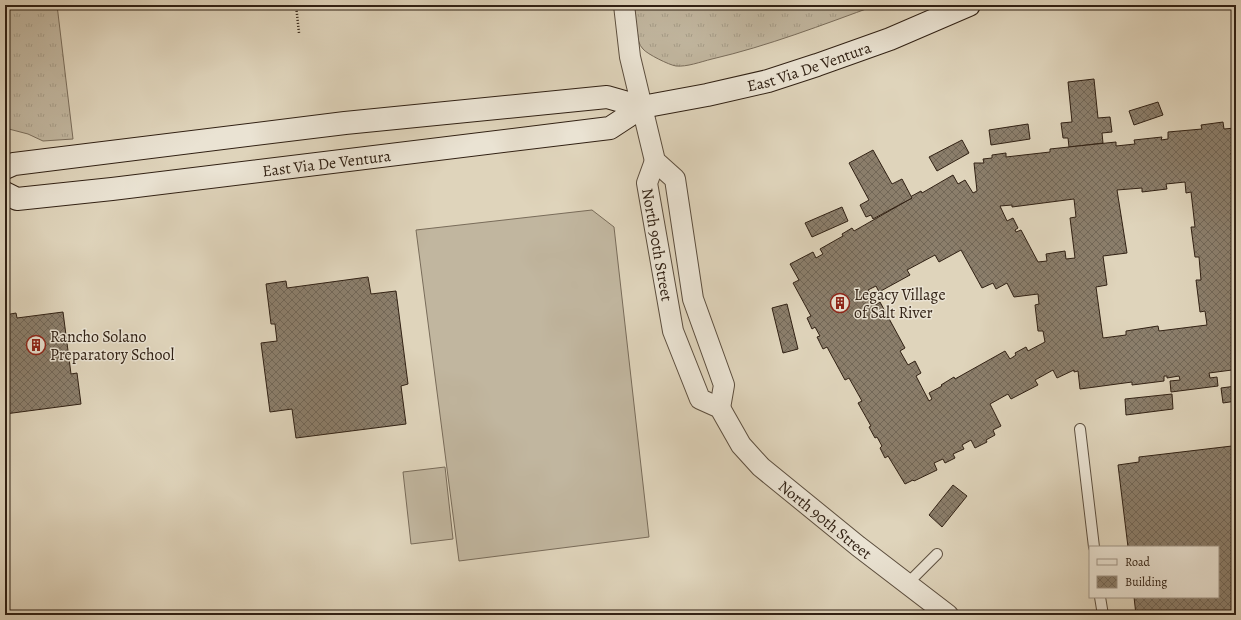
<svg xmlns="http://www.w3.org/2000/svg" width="1241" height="620" font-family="Alegreya,serif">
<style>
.grass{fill:url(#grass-tufts);stroke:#796c5a}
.pitch{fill:#c1b69f;stroke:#796c5a}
.building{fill:url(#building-cross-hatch);stroke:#312114;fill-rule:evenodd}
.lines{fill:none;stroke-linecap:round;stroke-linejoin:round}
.service-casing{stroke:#5c4e3e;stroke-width:12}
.minor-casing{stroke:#5c4e3e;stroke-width:22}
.secondary-casing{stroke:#312114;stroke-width:24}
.path{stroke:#312114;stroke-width:2.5;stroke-dasharray:1 2;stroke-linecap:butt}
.service{stroke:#eae3d3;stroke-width:10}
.minor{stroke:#eae3d3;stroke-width:20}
.secondary{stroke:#eae3d3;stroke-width:22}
.labels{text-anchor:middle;stroke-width:3;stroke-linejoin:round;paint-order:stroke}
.street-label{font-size:16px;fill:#312114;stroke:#eae3d3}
.poi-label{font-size:16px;fill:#312114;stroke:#eae3d3;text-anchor:start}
</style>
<defs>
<pattern id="grass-tufts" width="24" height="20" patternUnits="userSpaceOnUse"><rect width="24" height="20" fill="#c1b69f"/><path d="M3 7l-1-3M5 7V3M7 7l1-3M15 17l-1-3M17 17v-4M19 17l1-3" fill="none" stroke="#a69c88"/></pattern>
<pattern id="building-cross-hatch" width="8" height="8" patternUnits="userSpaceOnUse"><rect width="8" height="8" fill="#8b7e6b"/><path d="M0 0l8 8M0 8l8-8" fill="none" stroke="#726757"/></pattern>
</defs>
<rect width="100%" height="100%" fill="#dfd4bb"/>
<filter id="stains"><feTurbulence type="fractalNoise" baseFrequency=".005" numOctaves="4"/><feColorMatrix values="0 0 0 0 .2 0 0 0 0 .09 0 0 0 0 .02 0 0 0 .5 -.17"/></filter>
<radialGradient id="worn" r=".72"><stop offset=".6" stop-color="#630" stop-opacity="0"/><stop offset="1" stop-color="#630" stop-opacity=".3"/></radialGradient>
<g class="grass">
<path d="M 5,5 L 57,5 L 73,139 L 43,141 L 28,134 L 5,128 Z"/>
<path d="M 634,5 L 877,5 C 822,25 768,46 712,59 C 700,62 687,67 676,66 C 669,65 647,54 643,49 C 635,42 635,15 634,5 Z"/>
</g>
<g class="pitch">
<path d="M 592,210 L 614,227 L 649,537 L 459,561 L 416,230 Z"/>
<path d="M 445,467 L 453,539 L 411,544 L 403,472 Z"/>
</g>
<g class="building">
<path d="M 1094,79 L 1098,118 L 1110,117 L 1112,132 L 1102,133 L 1103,143 L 1069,147 L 1068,138 L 1063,138 L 1061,123 L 1072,122 L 1068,82 Z"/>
<path d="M 1158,102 L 1163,115 L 1134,125 L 1129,111 Z"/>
<path d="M 1223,122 L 1224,129 L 1235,128 L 1236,134 L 1236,152 L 1231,153 L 1233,164 L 1236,164 L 1236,184 L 1234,185 L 1236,200 L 1236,374 L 1232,375 L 1232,370 L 1209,373 L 1210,378 L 1217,377 L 1218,386 L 1171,392 L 1170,381 L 1180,380 L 1179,376 L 1167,378 L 1167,376 L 1164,376 L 1164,381 L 1132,385 L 1132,382 L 1080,389 L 1078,371 L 1074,372 L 1074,370 L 1057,378 L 1053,370 L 1035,380 L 1038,385 L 1011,399 L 1008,394 L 990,404 L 1001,426 L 993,430 L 995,435 L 986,440 L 987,442 L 975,448 L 971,440 L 962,445 L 964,449 L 953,454 L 955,458 L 945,463 L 943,459 L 934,463 L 937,470 L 914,481 L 913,480 L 905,484 L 888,456 L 885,458 L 880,448 L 882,446 L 877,437 L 875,438 L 869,427 L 871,426 L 858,403 L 862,401 L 849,378 L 845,380 L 827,347 L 823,349 L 817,337 L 820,336 L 815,327 L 812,329 L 807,318 L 811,316 L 793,283 L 799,280 L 790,264 L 813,252 L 816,258 L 823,254 L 820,249 L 843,236 L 842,234 L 852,228 L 854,231 L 912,198 L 910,197 L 921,191 L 922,193 L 953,175 L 958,184 L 965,180 L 973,193 L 977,191 L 974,163 L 984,163 L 983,159 L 992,158 L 992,155 L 1006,153 L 1006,157 L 1050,152 L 1050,149 L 1116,142 L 1116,146 L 1135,144 L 1134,140 L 1162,137 L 1161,140 L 1168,139 L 1168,132 L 1202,129 L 1201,125 ZM 1185,182 L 1186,193 L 1191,192 L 1195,227 L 1191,227 L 1195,257 L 1199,257 L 1201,280 L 1196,280 L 1200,312 L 1205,311 L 1207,325 L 1159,331 L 1158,326 L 1126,331 L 1126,335 L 1103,338 L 1096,287 L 1107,285 L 1103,256 L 1127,253 L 1117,190 L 1142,188 L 1142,192 L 1167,189 L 1166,184 ZM 1074,199 L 1076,217 L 1070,218 L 1075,258 L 1066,259 L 1065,251 L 1046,254 L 1047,261 L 1038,262 L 1021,230 L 1016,232 L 1015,230 L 1018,228 L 1013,218 L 1007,221 L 1000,206 L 1012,205 L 1012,207 ZM 961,250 L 982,288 L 993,283 L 996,289 L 1007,283 L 1014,297 L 1038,294 L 1039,304 L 1035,305 L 1038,331 L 1043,331 L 1045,342 L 1028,351 L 1026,347 L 1015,353 L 1016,355 L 1010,359 L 1005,351 L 955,379 L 954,377 L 941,385 L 942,386 L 929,393 L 932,399 L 929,401 L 916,376 L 921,373 L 915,361 L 908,365 L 900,351 L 905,348 L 880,302 L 876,305 L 868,290 L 876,286 L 879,292 L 910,275 L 907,270 L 935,255 L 939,262 Z"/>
<path d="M 1028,124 L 1030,139 L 991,145 L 989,130 Z"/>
<path d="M 962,140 L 969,153 L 937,171 L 929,157 Z"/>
<path d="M 873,150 L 892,184 L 902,179 L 912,198 L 873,219 L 871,215 L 866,217 L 860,205 L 869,200 L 849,163 Z"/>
<path d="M 842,207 L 848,221 L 812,237 L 805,223 Z"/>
<path d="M 368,277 L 371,294 L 396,291 L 408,384 L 401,386 L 406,424 L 296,438 L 292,409 L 270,412 L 261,343 L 277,341 L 275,324 L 271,324 L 266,284 L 286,281 L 287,288 Z"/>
<path d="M 787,304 L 798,349 L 783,353 L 772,308 Z"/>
<path d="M 63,312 L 71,374 L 77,373 L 81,404 L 5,414 L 5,315 L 16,313 L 17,318 Z"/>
<path d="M 1236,386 L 1236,401 L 1223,403 L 1221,388 Z"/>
<path d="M 1172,394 L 1173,409 L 1126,415 L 1125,399 Z"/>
<path d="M 1232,446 L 1236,482 L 1236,615 L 1136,615 L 1134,597 L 1218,597 L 1218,547 L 1128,547 L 1118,465 L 1139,462 L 1139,457 Z"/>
<path d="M 953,485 L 967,496 L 942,527 L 929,515 Z"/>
</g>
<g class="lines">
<defs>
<g id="service">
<path d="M 1080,429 L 1094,547"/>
<path d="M 907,584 L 937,554"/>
<path d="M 1100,597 L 1103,615"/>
</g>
<g id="minor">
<path d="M 624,5 L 630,57 L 655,161 L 675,179 L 693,299 L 724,385 L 720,408"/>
<path id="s1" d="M 655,161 L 647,183 L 673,331 L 700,399 L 720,408 L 741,445 L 761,467 L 858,546 L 948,615"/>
</g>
<g id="secondary">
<path d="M 5,168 L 14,164 L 345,123 L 607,97 L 642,107"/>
<path id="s2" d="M 5,193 L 17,199 L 112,189 L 610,128 L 642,107 L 707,95 L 768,81 L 817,65 L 890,39 L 969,5"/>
</g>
</defs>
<use href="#service" class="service-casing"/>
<use href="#minor" class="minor-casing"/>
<use href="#secondary" class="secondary-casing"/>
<path class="path" d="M 296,5 L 299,33"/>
<use href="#service" class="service"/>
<use href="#minor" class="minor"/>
<use href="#secondary" class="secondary"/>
</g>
<defs>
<symbol id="building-ring" viewBox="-11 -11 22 22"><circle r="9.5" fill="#eae3d3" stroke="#8f2418" stroke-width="1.5"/><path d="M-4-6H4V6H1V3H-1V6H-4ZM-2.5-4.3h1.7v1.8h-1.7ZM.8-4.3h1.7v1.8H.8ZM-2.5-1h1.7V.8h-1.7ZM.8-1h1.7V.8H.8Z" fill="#8f2418"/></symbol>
</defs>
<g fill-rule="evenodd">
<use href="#building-ring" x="829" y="292" width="22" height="22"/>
<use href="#building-ring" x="25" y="334" width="22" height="22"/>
</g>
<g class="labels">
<g class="street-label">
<text dy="6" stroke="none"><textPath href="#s2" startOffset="821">East Via De Ventura</textPath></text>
<text dy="6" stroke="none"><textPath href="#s2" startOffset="325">East Via De Ventura</textPath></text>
<text dy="6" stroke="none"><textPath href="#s1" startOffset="86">North 90th Street</textPath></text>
<text dy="6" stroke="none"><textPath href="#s1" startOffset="424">North 90th Street</textPath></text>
</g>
<g class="poi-label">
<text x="854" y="300">Legacy Village<tspan x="854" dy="18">of Salt River</tspan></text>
<text x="50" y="342">Rancho Solano<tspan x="50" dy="18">Preparatory School</tspan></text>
</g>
</g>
<rect width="1241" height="620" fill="none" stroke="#dfd4bb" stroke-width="20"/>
<rect x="6" y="6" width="1229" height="608" fill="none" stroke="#312114" stroke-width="2"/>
<rect x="10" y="10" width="1221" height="600" fill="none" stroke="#312114"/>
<rect x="1089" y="546" width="130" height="52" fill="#eae3d3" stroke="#a09587"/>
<rect x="1097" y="559" width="20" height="6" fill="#eae3d3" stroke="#a09587"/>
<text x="1125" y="566" font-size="12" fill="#312114">Road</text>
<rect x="1097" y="576" width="20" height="12" fill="url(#building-cross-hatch)" stroke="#a09587"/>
<text x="1125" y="586" font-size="12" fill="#312114">Building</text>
<rect width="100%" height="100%" filter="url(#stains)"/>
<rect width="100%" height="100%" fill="url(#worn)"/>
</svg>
